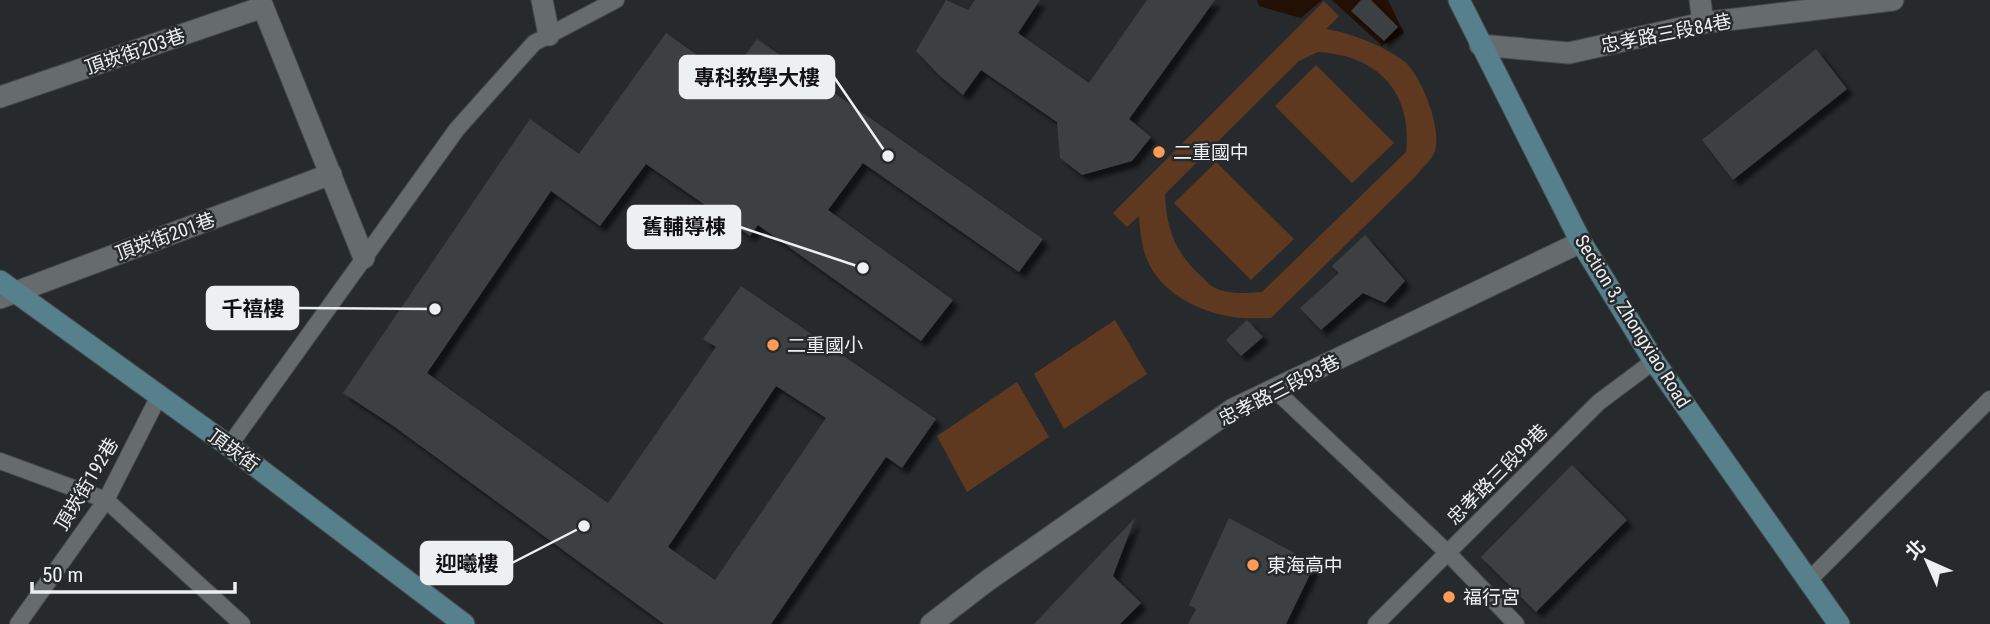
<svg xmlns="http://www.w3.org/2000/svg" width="1990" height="624" font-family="'Roboto Condensed','Noto Sans TC',sans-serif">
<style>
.green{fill:#5e3920;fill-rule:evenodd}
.water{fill:#230f03}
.building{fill:#3d4042;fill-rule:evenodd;filter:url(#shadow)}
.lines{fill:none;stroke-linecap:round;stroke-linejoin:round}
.lane-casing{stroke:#444849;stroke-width:18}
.street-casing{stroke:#444849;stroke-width:23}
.secondary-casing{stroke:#444849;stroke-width:23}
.lane{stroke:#666b6c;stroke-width:16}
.street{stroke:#666b6c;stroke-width:21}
.secondary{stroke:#56808c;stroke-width:21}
.poi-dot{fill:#fe9c57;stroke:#272a2c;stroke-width:2.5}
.labels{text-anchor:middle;stroke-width:5;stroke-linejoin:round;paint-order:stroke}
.street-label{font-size:19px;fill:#edf0f1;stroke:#272a2c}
.poi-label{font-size:19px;fill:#edf0f1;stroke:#272a2c;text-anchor:start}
.leader{fill:none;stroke:#edf0f1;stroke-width:2.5}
.callout-dot{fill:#edf0f1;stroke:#272a2c;stroke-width:2.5}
.callout{fill:#edf0f1;stroke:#edf0f1;stroke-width:2.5}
.callout-label{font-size:21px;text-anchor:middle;font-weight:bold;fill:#111}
</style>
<defs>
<filter id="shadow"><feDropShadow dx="6" dy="6" stdDeviation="2" flood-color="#0009"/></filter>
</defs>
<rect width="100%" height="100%" fill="#272a2c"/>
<g class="green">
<path d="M 1324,1 L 1339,16 L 1326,29 C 1348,32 1387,47 1405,62 C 1422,77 1442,129 1435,151 C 1432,160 1420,170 1415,177 L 1271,318 C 1258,318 1245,319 1233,317 C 1197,312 1156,290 1145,254 C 1141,241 1140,229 1139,216 L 1127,227 L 1113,213 ZM 1318,52 C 1378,55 1413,93 1406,152 L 1262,292 C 1246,293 1228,295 1213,287 C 1209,285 1205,279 1201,276 C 1174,251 1167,230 1165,194 L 1299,61 Z"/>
<path d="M 1316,65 L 1394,143 L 1352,183 L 1275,106 Z"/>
<path d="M 1216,162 L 1294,239 L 1251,280 L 1174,203 Z"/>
<path d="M 1115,320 L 1147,374 L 1064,429 L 1034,374 Z"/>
<path d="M 1017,382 L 1049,437 L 967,492 L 937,436 Z"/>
</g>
<g class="water">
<path d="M 1257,0 L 1322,0 L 1301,18 L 1259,6 Z"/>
<path d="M 1332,0 L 1388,0 L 1404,33 L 1382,46 Z"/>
</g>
<g class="building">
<path d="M 946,0 L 968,10 L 975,0 L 1040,0 L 1018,33 L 1089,83 L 1147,0 L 1215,0 L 1129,119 L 1151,137 L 1132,161 L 1082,175 L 1060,158 L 1057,122 L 981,70 L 963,95 L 940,76 L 916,51 Z"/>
<path d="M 1361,0 L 1371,0 L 1398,27 L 1384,41 L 1351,11 Z"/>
<path d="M 666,33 L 729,78 L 757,39 L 1043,239 L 1019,272 L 863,163 L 828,210 L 953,300 L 921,341 L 758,225 L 750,236 L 646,164 L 600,226 L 551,191 L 427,373 L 608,503 L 716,347 L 703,339 L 741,286 L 936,419 L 902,468 L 886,457 L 771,624 L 664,624 L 392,425 L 343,393 L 530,119 L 579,154 ZM 776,386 L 826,418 L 715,580 L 668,547 Z"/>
<path d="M 1816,49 L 1847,89 L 1733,180 L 1702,140 Z"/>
<path d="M 1365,235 L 1405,281 L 1385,303 L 1363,293 L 1321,330 L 1300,308 L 1339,273 L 1332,266 Z"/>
<path d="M 1247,320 L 1263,337 L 1241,356 L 1226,340 Z"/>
<path d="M 1572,465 L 1627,520 L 1536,612 L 1481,557 Z"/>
<path d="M 1135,518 L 1113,576 L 1141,603 L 1120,624 L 1034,624 Z"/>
<path d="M 1229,518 L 1315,564 L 1286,624 L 1188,624 L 1196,609 L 1189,605 Z"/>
</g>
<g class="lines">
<defs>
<g id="lane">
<path d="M 1274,389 L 1448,553 L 1516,624"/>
<path d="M 229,446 L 457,129 L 534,43 L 616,0"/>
<path d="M 0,461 L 106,500 L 242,624"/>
<path d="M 1809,580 L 1990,399"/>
<path d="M 18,624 L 106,500 L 159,396"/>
<path d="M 1376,624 L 1599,402 L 1654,361"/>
</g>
<g id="street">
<path d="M 542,0 L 549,35"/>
<path d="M 1700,0 L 1703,23"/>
<path d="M 263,7 L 364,258"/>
<path d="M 1480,45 L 1569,53 L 1703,23 L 1893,0"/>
<path d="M 0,97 L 263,7 L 260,0"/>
<path d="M 0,298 L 331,174"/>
<path d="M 931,624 L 987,581 L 1233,409 L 1581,242"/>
</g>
<g id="secondary">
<path d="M 1459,0 L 1581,242 L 1654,361 L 1839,624"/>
<path d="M 0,281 L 229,446 L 464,624"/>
</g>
</defs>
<use href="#lane" class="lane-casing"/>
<use href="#street" class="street-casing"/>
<use href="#secondary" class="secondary-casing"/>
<use href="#lane" class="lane"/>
<use href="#street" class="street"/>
<use href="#secondary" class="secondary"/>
</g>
<g class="poi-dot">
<circle cx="1159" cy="152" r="7"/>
<circle cx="773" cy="345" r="7"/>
<circle cx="1253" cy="565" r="7"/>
<circle cx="1449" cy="597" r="7"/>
</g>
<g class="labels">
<g class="street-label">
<text transform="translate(1666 33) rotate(-11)" y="7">忠孝路三段84巷</text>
<text transform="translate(135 51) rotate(-19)" y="7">頂崁街203巷</text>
<text transform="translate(165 236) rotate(-20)" y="7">頂崁街201巷</text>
<text transform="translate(1633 321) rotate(58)" y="7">Section 3, Zhongxiao Road</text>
<text transform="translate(1279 390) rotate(-27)" y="7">忠孝路三段93巷</text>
<text transform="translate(234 450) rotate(36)" y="7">頂崁街</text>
<text transform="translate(1497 474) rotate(-45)" y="7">忠孝路三段99巷</text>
<text transform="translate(86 484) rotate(-59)" y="7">頂崁街192巷</text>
</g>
<g class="poi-label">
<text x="1173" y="159">二重國中</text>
<text x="787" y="352">二重國小</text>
<text x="1267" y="572">東海高中</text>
<text x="1463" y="604">福行宮</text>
</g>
</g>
<path class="leader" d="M888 156L834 77M863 268L740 227M435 309L298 308M584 526L512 563"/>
<g class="callout-dot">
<circle cx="888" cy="156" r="7"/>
<circle cx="863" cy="268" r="7"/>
<circle cx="435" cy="309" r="7"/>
<circle cx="584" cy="526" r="7"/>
</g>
<g class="callout">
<rect x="680" y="56" width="154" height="42" rx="7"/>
<rect x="628" y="206" width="112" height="42" rx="7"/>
<rect x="207" y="287" width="91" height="42" rx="7"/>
<rect x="421" y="542" width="91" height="42" rx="7"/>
</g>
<g class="callout-label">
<text x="757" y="85">專科教學大樓</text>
<text x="684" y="234">舊輔導棟</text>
<text x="253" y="316">千禧樓</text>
<text x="467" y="571">迎曦樓</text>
</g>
<g transform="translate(1927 561) rotate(315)" stroke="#272a2c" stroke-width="5" paint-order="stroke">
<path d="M0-5L12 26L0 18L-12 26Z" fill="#edf0f1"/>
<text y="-10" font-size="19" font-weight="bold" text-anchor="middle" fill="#edf0f1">北</text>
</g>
<path d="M32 582v10h203v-10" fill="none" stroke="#edf0f1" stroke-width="3.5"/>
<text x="42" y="582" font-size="21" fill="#edf0f1" stroke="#272a2c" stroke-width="5" paint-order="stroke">50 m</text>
</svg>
